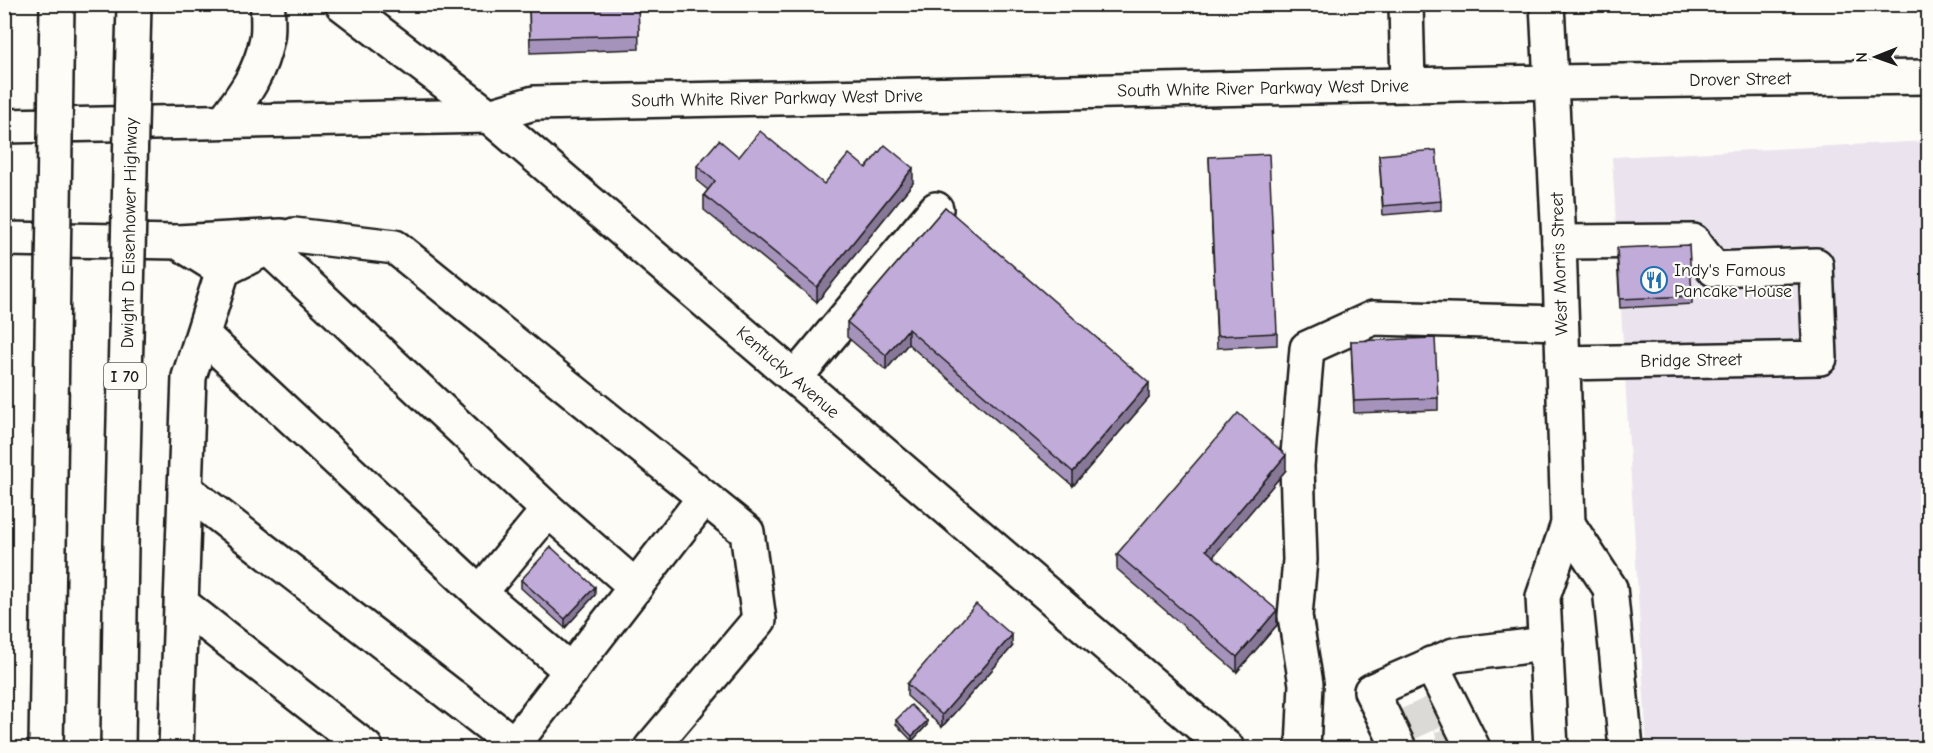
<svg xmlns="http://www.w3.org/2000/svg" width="1933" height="753" font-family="'Comic Neue',sans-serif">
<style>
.built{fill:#ebe4ee}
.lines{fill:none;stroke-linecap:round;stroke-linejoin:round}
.minor-tunnel{stroke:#dbdad6;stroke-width:33;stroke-dasharray:33 16;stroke-linecap:butt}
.minor-casing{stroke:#1c1c1c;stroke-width:38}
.major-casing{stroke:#1c1c1c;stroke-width:38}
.minor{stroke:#fdfcf7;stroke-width:33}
.major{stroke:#fdfcf7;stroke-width:33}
.highway-bridge-casing{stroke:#1c1c1c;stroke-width:38;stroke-linecap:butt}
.highway-bridge{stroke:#fdfcf7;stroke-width:33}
.wall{fill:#a693bb;stroke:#1c1c1c;stroke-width:1.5}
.shaded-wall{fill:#877898;stroke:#1c1c1c;stroke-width:1.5}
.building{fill:#c1abd9;stroke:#1c1c1c;stroke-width:1.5}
.labels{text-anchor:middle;stroke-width:4.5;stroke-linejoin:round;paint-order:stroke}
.shield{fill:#fdfcf7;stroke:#605f5e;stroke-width:1.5}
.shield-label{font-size:16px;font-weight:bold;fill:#1c1c1c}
.street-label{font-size:18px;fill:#1c1c1c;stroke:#fdfcf7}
.poi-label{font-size:18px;fill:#1c1c1c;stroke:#fdfcf7;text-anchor:start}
</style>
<rect width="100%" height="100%" fill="#fdfcf7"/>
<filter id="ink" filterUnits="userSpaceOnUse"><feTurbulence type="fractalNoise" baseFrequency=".0167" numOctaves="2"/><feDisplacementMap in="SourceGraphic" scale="12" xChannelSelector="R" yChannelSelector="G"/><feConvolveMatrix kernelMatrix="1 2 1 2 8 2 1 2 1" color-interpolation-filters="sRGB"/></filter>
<g filter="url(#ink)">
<path class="built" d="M 1928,141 L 1928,748 L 1647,748 L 1612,157 Z"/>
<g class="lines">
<g class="minor-tunnel">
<path d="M 1404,726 L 1434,712"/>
<path d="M 1440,748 L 1452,744"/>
</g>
<defs>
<g id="minor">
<path d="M 1406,4 L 1408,85"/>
<path d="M 4,126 L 489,116 L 534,103 L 1551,82 L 1928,77"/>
<path d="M 4,239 L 178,242 L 223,270"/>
<path d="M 178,242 L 281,236"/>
<path d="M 1559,242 L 1693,241 L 1714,269 L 1816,265 L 1820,358 L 1562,363"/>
<path d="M 268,248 L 548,510"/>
<path d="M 203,335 L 480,593"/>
<path d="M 795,378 L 936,209"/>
<path d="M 185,489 L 514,744"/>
<path d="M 182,604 L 366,748"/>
<path d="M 1431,664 L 1473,748"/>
<path d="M 571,671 L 480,593 L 548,510 L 636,587"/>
<path d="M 176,748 L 189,377 L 223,270 L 294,235 L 395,247 L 747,532 L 759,620 L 651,748"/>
<path d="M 511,748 L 704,498"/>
<path d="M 1303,748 L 1306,684 L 1295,616 L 1300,560 L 1297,466 L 1307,348 L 1373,318 L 1561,323"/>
<path d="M 1399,748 L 1371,691 L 1454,655 L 1546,644"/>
</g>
<g id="major">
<path d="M 342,4 L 489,116 L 1227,748"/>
<path d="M 1547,4 L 1559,242 L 1568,524 L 1543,597 L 1551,748"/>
<path d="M 224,121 C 244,95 261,72 267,38 C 269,27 267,15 268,4"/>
<path d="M 1568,524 L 1610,588 L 1626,748"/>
</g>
</defs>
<use href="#minor" class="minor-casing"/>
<use href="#major" class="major-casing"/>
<use href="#minor" class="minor"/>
<use href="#major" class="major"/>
<defs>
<g id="highway-bridge">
<path d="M 46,748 L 57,4"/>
<path d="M 118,748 L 121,545 L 134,4"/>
</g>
</defs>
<use href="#highway-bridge" class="highway-bridge-casing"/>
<use href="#highway-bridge" class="highway-bridge"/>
</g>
<g class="wall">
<path d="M 529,4 L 638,4 L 639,49 L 530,53 Z"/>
<path d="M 1379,155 L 1441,201 L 1441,210 L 1383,215 Z"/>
<path d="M 739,157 L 824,184 L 866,168 L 913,183 L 817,302 L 704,210 L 704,195 L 708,190 L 697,181 L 697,166 Z"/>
<path d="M 1209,157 L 1277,333 L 1277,345 L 1217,348 Z"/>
<path d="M 945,207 L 1149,398 L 1073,486 L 908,344 L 886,370 L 847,337 L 847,322 Z"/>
<path d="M 1617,256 L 1692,296 L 1692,304 L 1620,308 Z"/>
<path d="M 1351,341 L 1438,398 L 1438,410 L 1354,413 Z"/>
<path d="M 1286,470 L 1213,556 L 1277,625 L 1237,672 L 1117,569 L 1117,554 Z"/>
<path d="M 521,580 L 595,595 L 565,628 L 521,588 Z"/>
<path d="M 1012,647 L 942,727 L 907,696 L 907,684 Z"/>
<path d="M 896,720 L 927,725 L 912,741 L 896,724 Z"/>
</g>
<g class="shaded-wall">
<path d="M 913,168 L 913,183 L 817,302 L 817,287 Z"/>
<path d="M 908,329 L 908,344 L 886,370 L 886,355 Z"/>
<path d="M 1149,383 L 1149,398 L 1073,486 L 1073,472 Z"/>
<path d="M 1286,455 L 1286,470 L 1206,565 L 1206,550 Z"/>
<path d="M 595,587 L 595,595 L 565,628 L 565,619 Z"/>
<path d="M 1277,610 L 1277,625 L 1237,672 L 1237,657 Z"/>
<path d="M 1012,635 L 1012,647 L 942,727 L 942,715 Z"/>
<path d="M 927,721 L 927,725 L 912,741 L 912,736 Z"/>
</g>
<g class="building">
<path d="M 529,4 L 638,4 L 639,35 L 530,38 Z"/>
<path d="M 760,131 L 824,184 L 849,154 L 866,168 L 885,145 L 913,168 L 817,287 L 704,195 L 715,181 L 697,166 L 719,140 L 739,157 Z"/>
<path d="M 1436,150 L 1441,201 L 1383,206 L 1379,155 Z"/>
<path d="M 1269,154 L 1277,333 L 1217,336 L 1209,157 Z"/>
<path d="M 945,207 L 1149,383 L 1073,472 L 908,329 L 886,355 L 847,322 Z"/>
<path d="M 1689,245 L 1692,296 L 1620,299 L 1617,248 Z"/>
<path d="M 1435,338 L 1438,398 L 1354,401 L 1351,341 Z"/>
<path d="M 1238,413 L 1286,455 L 1206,550 L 1277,610 L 1237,657 L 1117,554 Z"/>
<path d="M 551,547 L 595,587 L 565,619 L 521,580 Z"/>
<path d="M 976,604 L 1012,635 L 942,715 L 907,684 Z"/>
<path d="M 911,705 L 927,721 L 912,736 L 896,720 Z"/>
</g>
</g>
<defs>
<symbol id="restaurant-ring" viewBox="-11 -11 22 22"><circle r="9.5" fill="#fdfcf7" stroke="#1f6fb2" stroke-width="1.5"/><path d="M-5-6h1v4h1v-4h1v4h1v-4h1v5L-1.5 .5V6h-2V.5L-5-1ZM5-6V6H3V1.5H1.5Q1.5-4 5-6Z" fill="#1f6fb2"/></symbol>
</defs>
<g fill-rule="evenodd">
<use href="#restaurant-ring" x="1639" y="265" width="30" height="30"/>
</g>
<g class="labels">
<rect class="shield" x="104" y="363" width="42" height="26" rx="4.5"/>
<g class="shield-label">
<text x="125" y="382">I 70</text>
</g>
<g class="street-label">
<text transform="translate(1740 79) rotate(-1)" y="6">Drover Street</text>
<text transform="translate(1263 88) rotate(-1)" y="6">South White River Parkway West Drive</text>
<text transform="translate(777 98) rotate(-1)" y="6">South White River Parkway West Drive</text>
<text transform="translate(129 233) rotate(-89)" y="6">Dwight D Eisenhower Highway</text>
<text transform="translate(1559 264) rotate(-92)" y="6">West Morris Street</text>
<text transform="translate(1691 360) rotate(-1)" y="6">Bridge Street</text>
<text transform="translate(788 372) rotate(41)" y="6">Kentucky Avenue</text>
</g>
<g class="poi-label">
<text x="1674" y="276">Indy's Famous<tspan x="1674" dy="21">Pancake House</tspan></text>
</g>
</g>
<rect width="1933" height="753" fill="none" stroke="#fdfcf7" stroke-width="24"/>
<rect x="12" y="12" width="1909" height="729" fill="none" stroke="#1c1c1c" stroke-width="2" filter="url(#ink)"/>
<g transform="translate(1876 57) rotate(269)" stroke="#fdfcf7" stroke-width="4.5" paint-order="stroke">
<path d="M0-4.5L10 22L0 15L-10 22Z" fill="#1c1c1c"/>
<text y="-9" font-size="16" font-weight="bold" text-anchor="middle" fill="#1c1c1c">N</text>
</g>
</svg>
